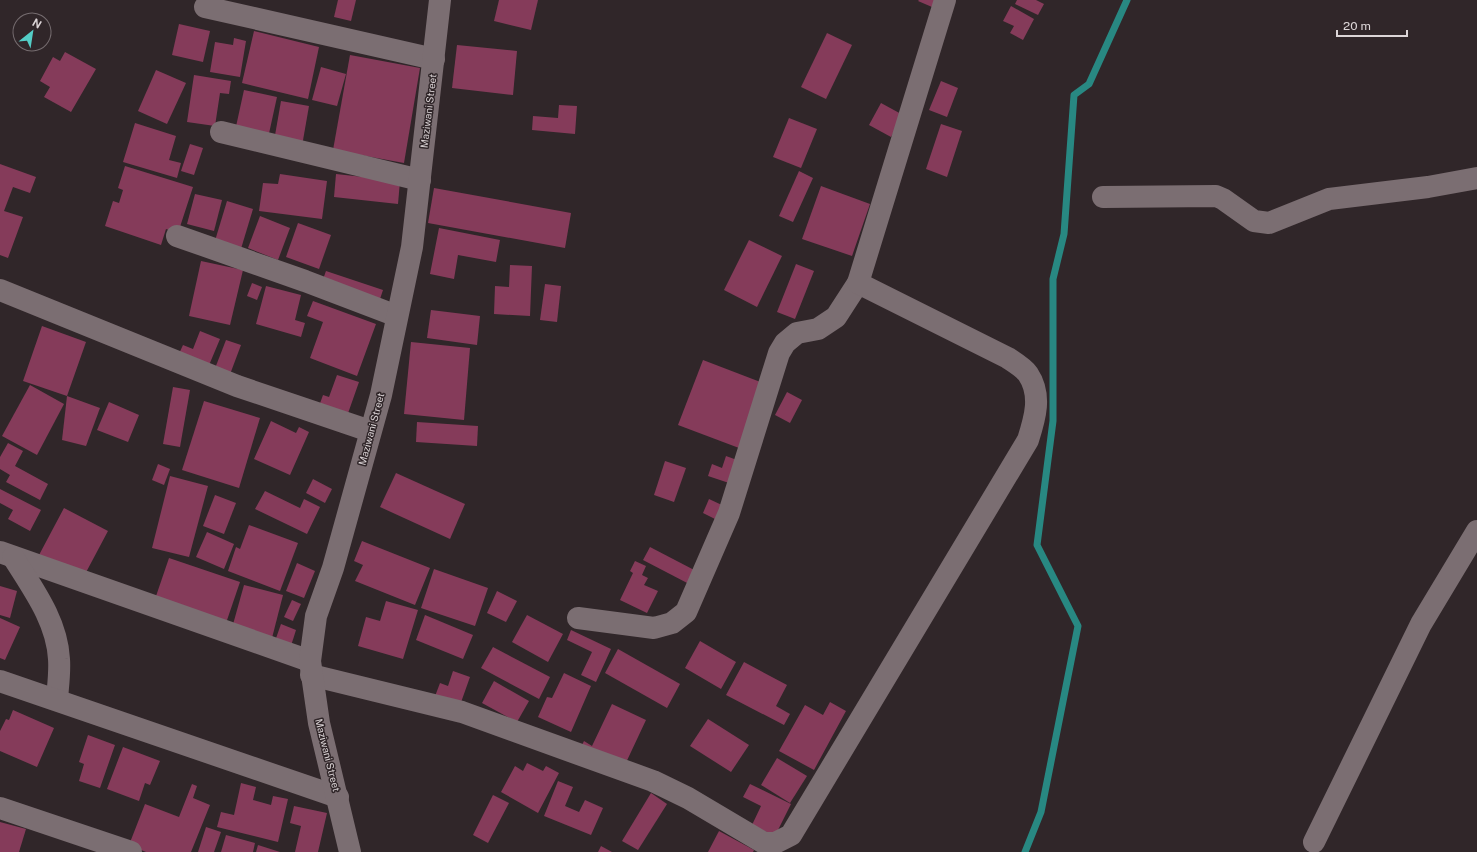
<svg xmlns="http://www.w3.org/2000/svg" width="1477" height="852" font-family="'Public Sans',sans-serif">
<style>
.lines{fill:none;stroke-linecap:round;stroke-linejoin:round}
.stream{stroke:#288882;stroke-width:7}
.building{fill:#853b5a}
.minor{stroke:#7b6e72;stroke-width:22}
.labels{text-anchor:middle;stroke-width:3;stroke-linejoin:round;paint-order:stroke}
.street-label{font-size:10px;fill:#dcd5d7;stroke:#302629}
</style>
<rect width="100%" height="100%" fill="#302629"/>
<g class="lines">
<path class="stream" d="M 1025,852 L 1041,812 L 1078,626 L 1037,545 L 1053,421 L 1053,279 L 1064,234 L 1074,95 L 1089,84 L 1127,0"/>
</g>
<g class="building">
<path d="M 338,0 L 356,0 L 351,21 L 334,17 Z"/>
<path d="M 499,0 L 538,0 L 531,30 L 494,21 Z"/>
<path d="M 919,0 L 935,0 L 932,7 L 918,1 Z"/>
<path d="M 1017,0 L 1036,0 L 1044,4 L 1038,15 L 1015,4 Z"/>
<path d="M 1011,6 L 1034,19 L 1023,40 L 1010,33 L 1014,26 L 1003,21 Z"/>
<path d="M 179,24 L 210,31 L 203,62 L 172,55 Z"/>
<path d="M 254,31 L 319,47 L 308,99 L 242,83 Z"/>
<path d="M 827,33 L 852,45 L 826,99 L 801,87 Z"/>
<path d="M 234,38 L 246,41 L 240,77 L 210,72 L 215,42 L 233,45 Z"/>
<path d="M 457,45 L 517,51 L 513,95 L 452,88 Z"/>
<path d="M 65,52 L 96,69 L 71,112 L 44,97 L 50,87 L 40,81 L 53,57 L 60,61 Z"/>
<path d="M 350,55 L 420,68 L 404,163 L 333,150 Z"/>
<path d="M 321,67 L 346,74 L 337,106 L 312,100 Z"/>
<path d="M 156,70 L 186,83 L 167,124 L 138,111 Z"/>
<path d="M 194,75 L 231,81 L 229,94 L 220,93 L 215,126 L 187,122 Z"/>
<path d="M 941,81 L 958,88 L 947,117 L 929,110 Z"/>
<path d="M 244,90 L 277,97 L 268,138 L 235,131 Z"/>
<path d="M 281,101 L 309,106 L 302,146 L 274,141 Z"/>
<path d="M 881,103 L 903,115 L 891,137 L 869,125 Z"/>
<path d="M 559,105 L 577,106 L 575,134 L 532,130 L 533,116 L 558,118 Z"/>
<path d="M 789,118 L 817,129 L 801,168 L 773,157 Z"/>
<path d="M 135,123 L 176,136 L 169,160 L 181,163 L 177,178 L 123,162 Z"/>
<path d="M 941,124 L 962,131 L 947,177 L 926,169 Z"/>
<path d="M 190,144 L 203,148 L 194,175 L 181,171 Z"/>
<path d="M 0,164 L 36,177 L 30,193 L 13,187 L 4,211 L 23,217 L 8,258 L 0,255 Z"/>
<path d="M 125,166 L 193,187 L 178,233 L 166,229 L 161,245 L 105,226 L 113,201 L 119,203 L 123,190 L 118,188 Z"/>
<path d="M 799,171 L 813,178 L 793,222 L 779,216 Z"/>
<path d="M 280,174 L 327,181 L 322,219 L 259,211 L 263,183 L 278,184 Z"/>
<path d="M 336,174 L 400,181 L 398,204 L 334,197 Z"/>
<path d="M 821,186 L 870,204 L 852,256 L 802,239 Z"/>
<path d="M 434,188 L 571,213 L 565,248 L 428,223 Z"/>
<path d="M 195,194 L 222,200 L 214,231 L 187,224 Z"/>
<path d="M 227,201 L 253,209 L 240,252 L 214,244 Z"/>
<path d="M 260,216 L 290,228 L 278,260 L 248,248 Z"/>
<path d="M 298,223 L 331,235 L 319,269 L 286,257 Z"/>
<path d="M 439,228 L 500,240 L 496,262 L 458,255 L 454,279 L 430,274 Z"/>
<path d="M 749,240 L 782,256 L 757,307 L 724,290 Z"/>
<path d="M 201,261 L 243,270 L 230,325 L 189,316 Z"/>
<path d="M 796,264 L 814,271 L 795,319 L 777,312 Z"/>
<path d="M 510,265 L 532,266 L 530,316 L 494,314 L 495,286 L 509,287 Z"/>
<path d="M 326,271 L 383,290 L 379,302 L 322,282 Z"/>
<path d="M 252,283 L 262,287 L 257,300 L 247,296 Z"/>
<path d="M 545,284 L 561,286 L 557,322 L 540,320 Z"/>
<path d="M 266,286 L 301,295 L 295,320 L 305,323 L 301,337 L 256,324 Z"/>
<path d="M 313,301 L 376,324 L 357,376 L 310,358 L 323,322 L 307,316 Z"/>
<path d="M 431,310 L 480,316 L 477,345 L 427,338 Z"/>
<path d="M 42,326 L 86,342 L 67,396 L 23,381 Z"/>
<path d="M 200,331 L 220,339 L 207,370 L 177,358 L 183,345 L 193,349 Z"/>
<path d="M 226,340 L 241,345 L 229,377 L 214,371 Z"/>
<path d="M 411,342 L 470,348 L 464,420 L 404,414 Z"/>
<path d="M 703,360 L 763,383 L 739,448 L 678,425 Z"/>
<path d="M 337,375 L 359,382 L 346,419 L 318,409 L 323,395 L 329,397 Z"/>
<path d="M 30,385 L 64,404 L 37,455 L 2,436 Z"/>
<path d="M 173,387 L 190,390 L 180,447 L 163,444 Z"/>
<path d="M 787,392 L 802,400 L 790,423 L 775,415 Z"/>
<path d="M 67,396 L 100,408 L 86,446 L 62,440 Z"/>
<path d="M 204,401 L 260,418 L 239,488 L 182,470 Z"/>
<path d="M 109,402 L 139,415 L 128,442 L 97,430 Z"/>
<path d="M 271,421 L 296,433 L 299,427 L 309,432 L 290,475 L 254,459 Z"/>
<path d="M 417,422 L 478,426 L 477,446 L 416,442 Z"/>
<path d="M 8,443 L 23,451 L 15,466 L 48,484 L 40,500 L 6,482 L 10,475 L 0,469 L 0,457 Z"/>
<path d="M 726,456 L 737,460 L 729,483 L 708,476 L 712,464 L 722,468 Z"/>
<path d="M 665,461 L 686,468 L 674,502 L 654,495 Z"/>
<path d="M 158,464 L 170,469 L 164,485 L 152,480 Z"/>
<path d="M 396,473 L 465,504 L 450,539 L 380,507 Z"/>
<path d="M 170,476 L 208,486 L 189,557 L 152,548 Z"/>
<path d="M 313,479 L 332,489 L 325,503 L 306,493 Z"/>
<path d="M 0,489 L 41,510 L 30,531 L 8,519 L 13,510 L 0,503 Z"/>
<path d="M 265,491 L 300,508 L 304,499 L 320,507 L 307,534 L 255,509 Z"/>
<path d="M 215,495 L 236,503 L 224,534 L 203,526 Z"/>
<path d="M 709,499 L 724,506 L 717,520 L 703,513 Z"/>
<path d="M 64,508 L 108,531 L 83,578 L 39,555 Z"/>
<path d="M 249,525 L 298,543 L 280,591 L 228,571 L 236,547 L 240,549 Z"/>
<path d="M 207,532 L 234,544 L 224,569 L 196,557 Z"/>
<path d="M 362,541 L 430,568 L 415,605 L 355,581 L 363,565 L 354,561 Z"/>
<path d="M 650,547 L 698,572 L 691,585 L 643,560 Z"/>
<path d="M 169,558 L 240,582 L 225,626 L 154,602 Z"/>
<path d="M 635,561 L 646,566 L 642,575 L 648,578 L 644,585 L 658,591 L 647,613 L 620,600 L 633,573 L 630,571 Z"/>
<path d="M 297,563 L 315,571 L 304,598 L 286,591 Z"/>
<path d="M 434,569 L 488,588 L 475,626 L 421,608 Z"/>
<path d="M 244,585 L 283,595 L 272,638 L 232,628 Z"/>
<path d="M 0,586 L 17,591 L 10,618 L 0,615 Z"/>
<path d="M 497,591 L 517,601 L 506,622 L 487,613 Z"/>
<path d="M 292,600 L 301,604 L 293,621 L 284,617 Z"/>
<path d="M 386,601 L 418,610 L 403,659 L 358,646 L 366,617 L 380,621 Z"/>
<path d="M 425,615 L 473,635 L 463,659 L 416,640 Z"/>
<path d="M 527,615 L 563,634 L 548,662 L 512,642 Z"/>
<path d="M 0,618 L 20,627 L 5,660 L 0,658 Z"/>
<path d="M 281,624 L 296,630 L 290,649 L 274,644 Z"/>
<path d="M 571,630 L 611,649 L 596,682 L 581,675 L 592,652 L 567,640 Z"/>
<path d="M 700,641 L 736,662 L 721,689 L 685,668 Z"/>
<path d="M 493,647 L 550,677 L 539,699 L 481,668 Z"/>
<path d="M 618,649 L 680,684 L 667,708 L 605,673 Z"/>
<path d="M 744,662 L 787,685 L 776,706 L 790,714 L 784,725 L 726,695 Z"/>
<path d="M 453,671 L 470,677 L 459,708 L 434,699 L 440,683 L 448,686 Z"/>
<path d="M 564,673 L 591,686 L 571,732 L 538,717 L 547,697 L 552,698 Z"/>
<path d="M 494,681 L 529,701 L 517,722 L 482,703 Z"/>
<path d="M 830,702 L 846,711 L 814,770 L 779,751 L 805,705 L 823,715 Z"/>
<path d="M 612,704 L 646,720 L 623,769 L 580,749 L 584,741 L 592,746 Z"/>
<path d="M 13,710 L 54,728 L 37,767 L 0,751 L 0,731 L 6,719 L 9,720 Z"/>
<path d="M 708,719 L 749,745 L 731,772 L 690,746 Z"/>
<path d="M 88,735 L 115,745 L 100,788 L 79,781 L 84,764 L 79,762 Z"/>
<path d="M 123,747 L 160,761 L 150,785 L 145,783 L 139,801 L 107,789 Z"/>
<path d="M 777,758 L 807,776 L 790,803 L 761,785 Z"/>
<path d="M 527,763 L 543,771 L 546,766 L 559,773 L 538,813 L 501,792 L 515,766 L 523,771 Z"/>
<path d="M 558,781 L 573,787 L 565,806 L 579,812 L 585,800 L 603,808 L 591,835 L 544,816 Z"/>
<path d="M 241,783 L 256,787 L 253,800 L 271,805 L 273,796 L 288,799 L 278,842 L 217,827 L 221,812 L 234,815 Z"/>
<path d="M 192,784 L 197,786 L 193,798 L 210,805 L 191,852 L 146,852 L 129,845 L 145,804 L 179,817 Z"/>
<path d="M 750,784 L 791,804 L 775,836 L 752,825 L 761,806 L 743,797 Z"/>
<path d="M 651,793 L 667,804 L 638,850 L 622,841 Z"/>
<path d="M 493,795 L 509,803 L 488,843 L 473,835 Z"/>
<path d="M 294,806 L 327,813 L 318,852 L 295,852 L 301,826 L 290,823 Z"/>
<path d="M 0,822 L 26,829 L 19,852 L 0,852 Z"/>
<path d="M 206,827 L 221,832 L 214,852 L 198,852 Z"/>
<path d="M 719,831 L 754,850 L 753,852 L 708,852 Z"/>
<path d="M 226,835 L 255,843 L 253,852 L 221,852 Z"/>
<path d="M 258,845 L 280,852 L 256,852 Z"/>
<path d="M 601,846 L 612,852 L 598,852 Z"/>
</g>
<g class="lines">
<g class="minor">
<path d="M 205,7 L 434,59"/>
<path d="M 221,132 L 420,180"/>
<path d="M 1103,197 L 1216,196 L 1223,199 L 1254,221 L 1269,223 L 1329,199 L 1428,187 L 1477,178"/>
<path d="M 177,236 L 305,281 L 397,316"/>
<path d="M 0,290 L 237,386 L 370,431"/>
<path d="M 0,552 L 310,661"/>
<path d="M 13,557 C 33,589 57,621 59,659 C 60,672 58,686 57,699"/>
<path d="M 578,618 L 654,628 L 672,623 L 686,612 L 729,513 L 779,353 L 785,343 L 797,333 L 818,329 L 836,317 L 858,283"/>
<path d="M 311,675 L 462,712 L 653,781 L 688,798 L 764,843 L 775,843 L 791,835 L 1028,440 C 1035,418 1042,395 1028,374 C 1024,368 1014,362 1008,358 L 858,283 L 945,0"/>
<path d="M 0,681 L 338,797"/>
<path d="M 0,808 L 131,852"/>
<path d="M 1314,842 L 1421,624 L 1477,531"/>
<path d="M 350,852 L 319,723 L 310,661 L 316,616 L 333,568 L 381,395 L 412,247 L 440,0"/>
</g>
</g>
<g class="labels">
<g class="street-label">
<text transform="translate(428 111) rotate(-83)" y="4">Maziwani Street</text>
<text transform="translate(371 429) rotate(-75)" y="4">Maziwani Street</text>
<text transform="translate(328 755) rotate(76)" y="4">Maziwani Street</text>
</g>
</g>
<g transform="translate(32 32) rotate(30)"><circle r="19" fill="#302629" stroke="#756c6f"/>
<path d="M0-3L7 15L0 10L-7 15Z" fill="#54cdc6"/>
<text y="-6" font-size="11" font-weight="bold" text-anchor="middle" fill="#dcd5d7">N</text>
</g>
<path d="M1337 30v6h70v-6" fill="none" stroke="#dcd5d7" stroke-width="2"/>
<text x="1343" y="30" font-size="12" fill="#dcd5d7" stroke="#302629" stroke-width="3" paint-order="stroke">20 m</text>
</svg>
